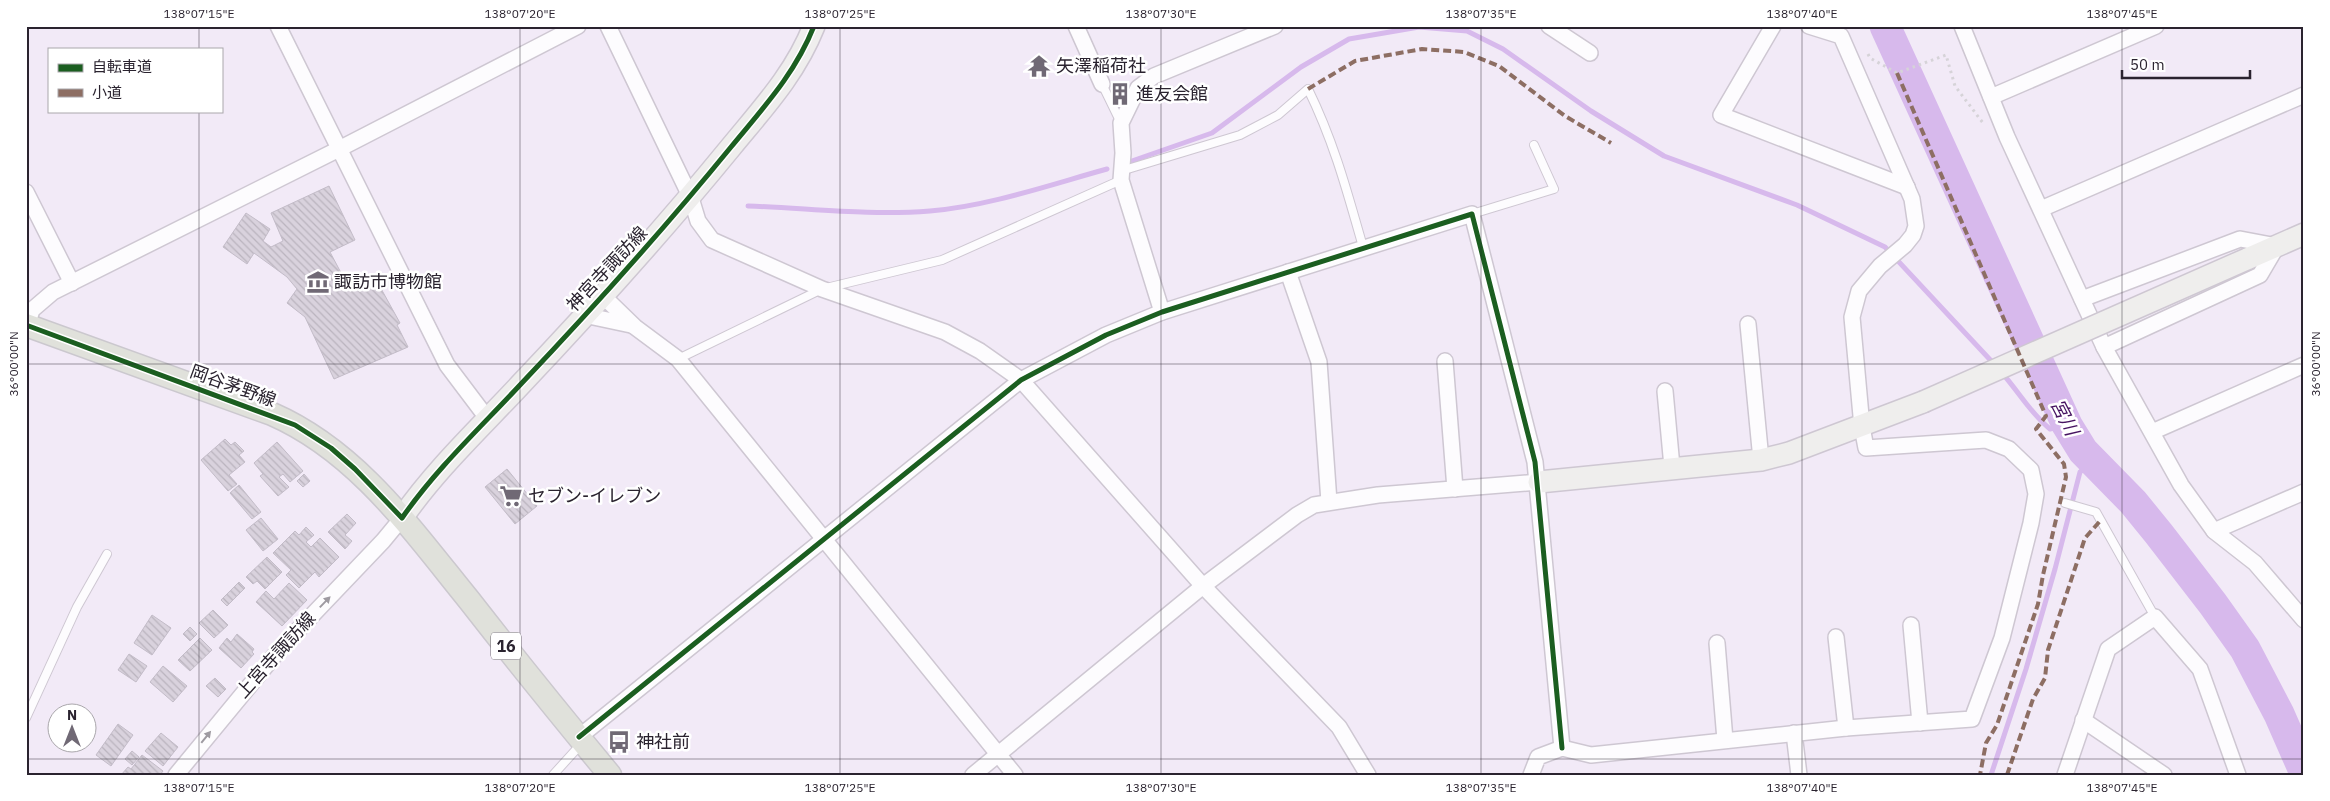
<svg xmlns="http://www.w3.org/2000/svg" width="2330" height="801" font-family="'IBM Plex Sans','Noto Sans JP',sans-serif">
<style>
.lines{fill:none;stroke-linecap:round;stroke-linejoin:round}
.stream{stroke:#d7b9ec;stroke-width:5}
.river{stroke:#d7b9ec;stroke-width:31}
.building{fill:url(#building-back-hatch);stroke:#c3bcc8}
.lane-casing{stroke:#cec7d2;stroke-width:10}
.street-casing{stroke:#cec7d2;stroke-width:18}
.secondary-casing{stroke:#cec7d2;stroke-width:24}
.primary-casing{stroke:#cbc8ce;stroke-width:25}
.path{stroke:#d6d3d8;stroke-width:3;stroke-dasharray:2.5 4;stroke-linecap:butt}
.lane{stroke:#fdfcfe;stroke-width:8}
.street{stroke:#fdfcfe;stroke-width:15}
.secondary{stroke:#efeeed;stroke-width:21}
.primary{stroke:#e0e1db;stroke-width:22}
.secondary-bridge-casing{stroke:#cec7d2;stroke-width:24;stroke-linecap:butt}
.secondary-bridge{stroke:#efeeed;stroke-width:21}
.quiet{stroke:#8d6e63;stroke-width:4;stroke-dasharray:8 4;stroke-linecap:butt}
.cycleway-casing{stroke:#fff;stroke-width:8}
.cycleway{stroke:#1b5e20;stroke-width:5}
.oneway{fill:#9e9aa1}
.ticks{fill:none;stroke:#2a232f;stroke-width:1;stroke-opacity:0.45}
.labels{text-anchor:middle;stroke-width:5;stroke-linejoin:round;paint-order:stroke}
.shield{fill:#fff;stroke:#6a656d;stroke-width:1}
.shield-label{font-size:16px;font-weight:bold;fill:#2a232f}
.poi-label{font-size:18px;fill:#2a232f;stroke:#fff;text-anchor:start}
.street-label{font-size:18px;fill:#2a232f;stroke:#fff}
.water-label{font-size:19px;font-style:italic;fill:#461361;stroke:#fff}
.neatline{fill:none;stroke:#2a232f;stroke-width:2}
.ticks-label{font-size:12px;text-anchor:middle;fill:#2a232f}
</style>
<defs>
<pattern id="building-back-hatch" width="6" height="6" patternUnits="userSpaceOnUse" patternTransform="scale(1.25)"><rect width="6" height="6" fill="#d9d2dd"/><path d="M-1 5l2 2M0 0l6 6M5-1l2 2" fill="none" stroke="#bab4be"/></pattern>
</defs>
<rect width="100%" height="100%" fill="#f2eaf7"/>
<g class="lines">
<g class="stream">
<path d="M 1129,162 L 1212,133 L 1301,67 L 1349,39 L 1419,27 L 1467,31 L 1503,49 L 1591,111 L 1664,156 L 1797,205 L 1885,247 L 1995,365"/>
<path d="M 748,206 C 808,208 869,216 930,211 C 989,206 1049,185 1107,169"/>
<path d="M 2002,373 C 2019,392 2030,413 2050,429 L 2067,425"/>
<path d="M 1991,775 L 2026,669 L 2055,569 L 2080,472 L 2093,462"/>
</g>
<path class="river" d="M 1885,26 L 2067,425 L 2083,451 L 2133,502 L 2159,534 L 2213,604 L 2245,649 L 2279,714 L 2304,771"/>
</g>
<g class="building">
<path d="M 1125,84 L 1130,98 L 1116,104 L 1111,90 Z"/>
<path d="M 329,186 L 355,240 L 330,252 L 348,286 L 373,274 L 400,323 L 397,325 L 408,347 L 334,379 L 305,317 L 287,303 L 297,289 L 287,277 L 254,253 L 247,264 L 223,247 L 246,213 L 270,229 L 263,241 L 271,247 L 283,241 L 271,213 Z"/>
<path d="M 225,439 L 231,445 L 235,442 L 244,451 L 239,455 L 245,462 L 229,475 L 237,484 L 228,491 L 201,460 Z"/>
<path d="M 277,442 L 303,471 L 290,482 L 283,474 L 279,477 L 289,487 L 278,496 L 260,476 L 263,474 L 254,463 Z"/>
<path d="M 507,469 L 537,506 L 515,524 L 485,487 Z"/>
<path d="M 304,474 L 310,481 L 303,487 L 297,481 Z"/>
<path d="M 239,485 L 261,512 L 252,519 L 230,493 Z"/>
<path d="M 347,514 L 356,523 L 345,535 L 352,541 L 345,549 L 328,532 Z"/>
<path d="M 261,518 L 278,539 L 263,551 L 246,530 Z"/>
<path d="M 306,527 L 314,535 L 306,542 L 311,547 L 320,538 L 339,557 L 319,577 L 315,572 L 299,588 L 286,575 L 291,570 L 273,553 L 295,531 L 299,535 Z"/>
<path d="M 267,557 L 282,572 L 265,589 L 257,581 L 253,584 L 246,577 Z"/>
<path d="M 239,582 L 245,588 L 227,606 L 221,600 Z"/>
<path d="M 289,583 L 307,600 L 282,626 L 256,602 L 266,591 L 274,599 Z"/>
<path d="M 213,610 L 228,625 L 214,638 L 199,623 Z"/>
<path d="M 152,615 L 171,628 L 152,655 L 134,643 Z"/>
<path d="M 190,627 L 197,634 L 190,641 L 183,634 Z"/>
<path d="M 237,634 L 254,649 L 252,652 L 254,654 L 241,668 L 219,648 L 227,638 L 231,642 Z"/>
<path d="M 200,638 L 212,650 L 190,671 L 178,660 Z"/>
<path d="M 129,654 L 147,666 L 136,682 L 118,670 Z"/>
<path d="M 163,666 L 187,686 L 173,702 L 150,682 Z"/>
<path d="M 215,678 L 226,689 L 218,697 L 206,686 Z"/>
<path d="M 118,724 L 133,735 L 111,766 L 96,755 Z"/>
<path d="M 161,733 L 178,747 L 163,766 L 145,751 Z"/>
<path d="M 132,751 L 139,757 L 132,765 L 125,759 Z"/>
<path d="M 142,755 L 163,771 L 160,775 L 121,775 L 128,767 L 131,769 Z"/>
</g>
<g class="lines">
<defs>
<g id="lane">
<path d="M 1102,84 L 1121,123"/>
<path d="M 1121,171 L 1240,135 L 1278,115 L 1308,89 C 1334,142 1347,191 1363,247"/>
<path d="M 1472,214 L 1554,189 L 1534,145"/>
<path d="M 678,359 L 822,289 L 942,260 L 1121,180"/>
<path d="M 2065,503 L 2096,512 L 2155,617"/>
<path d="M 26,718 L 77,607 L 107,554"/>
<path d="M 553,775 L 582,743"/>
</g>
<g id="street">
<path d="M 278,26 L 447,365 L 487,418"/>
<path d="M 608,26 L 691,198 L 698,221 L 712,240 L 822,289 L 945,332 L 980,351 L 1021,380 L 1203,586 L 1339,727 L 1368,775"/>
<path d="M 1076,26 L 1102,84"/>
<path d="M 1549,26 L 1590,53"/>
<path d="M 1773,26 L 1721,115 L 1907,187"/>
<path d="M 1962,26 L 2007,137 L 2104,347 L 2181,485 L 2214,531 L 2255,563 L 2304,620"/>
<path d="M 1991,97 L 2156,26"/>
<path d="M 26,192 L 72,283"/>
<path d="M 2041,209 L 2304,95"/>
<path d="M 1288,272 L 1319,362 L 1329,502"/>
<path d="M 602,295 L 635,327 L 678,359 L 1015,775"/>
<path d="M 2082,299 L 2240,239 L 2277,246 L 2260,275 L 2104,347"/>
<path d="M 1162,312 L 1121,180 L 1123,153 L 1121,123 L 1138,88 L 1154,76 L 1275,26"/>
<path d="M 584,315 L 631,325"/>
<path d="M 1748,324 L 1761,460"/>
<path d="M 27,326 L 32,310 L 53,292 L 339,149 L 578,26"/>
<path d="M 1445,361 L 1455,489"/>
<path d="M 1665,391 L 1672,467"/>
<path d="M 2152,432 L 2304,365"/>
<path d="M 2214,531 L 2304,492"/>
<path d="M 1911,625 L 1920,723"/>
<path d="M 1836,637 L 1846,728"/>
<path d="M 1717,643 L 1725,740"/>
<path d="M 2083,720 L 2164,775"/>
<path d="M 1794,733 L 1799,775"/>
<path d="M 579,737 L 1021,380 L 1106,335 L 1162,312 L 1472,214 L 1535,462 L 1562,748"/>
<path d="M 176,775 L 279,650 L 383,541 L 402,518"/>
<path d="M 973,775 L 1203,586 L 1297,515 L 1314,505 L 1378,495 L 1539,482"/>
<path d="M 1531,775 L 1538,757 L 1562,748 L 1591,755 L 1846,728 L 1972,719 L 2002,638 L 2031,523 L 2036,494 L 2031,470 L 2009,449 L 1986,440 L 1866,448 L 1862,427 L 1852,317 L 1859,291 L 1880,266 L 1905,245 L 1913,235 L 1916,226 L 1912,199 L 1841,36 L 1809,26"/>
<path d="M 2065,775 L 2108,649 L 2155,617 L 2200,669 L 2238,775"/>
</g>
<g id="secondary">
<path d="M 2247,259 L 2304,234"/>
<path d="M 1539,482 L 1761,460 L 1789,453 L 1923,402"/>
<path d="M 402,518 C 436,469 480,428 520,385 C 593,308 664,229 731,147 C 763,108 795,74 814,26"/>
</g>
<path id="primary" d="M 26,325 L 272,414 C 357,451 412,530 469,600 C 515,659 562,717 610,775"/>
</defs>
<use href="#lane" class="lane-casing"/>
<use href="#street" class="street-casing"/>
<use href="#secondary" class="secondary-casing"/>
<use href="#primary" class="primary-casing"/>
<path class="path" d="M 1868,54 L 1870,58 L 1897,73 L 1946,55 L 1955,86 L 1983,123"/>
<use href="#lane" class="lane"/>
<use href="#street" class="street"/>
<use href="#secondary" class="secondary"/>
<use href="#primary" class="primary"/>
<defs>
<path id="secondary-bridge" d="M 1923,402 L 2247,259"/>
</defs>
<use href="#secondary-bridge" class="secondary-bridge-casing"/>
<use href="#secondary-bridge" class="secondary-bridge"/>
<g class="quiet">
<path d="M 1897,73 L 2046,416 L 2036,429 L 2064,464 L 2066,477 L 2043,575 L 2038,604 L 1997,725 L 1986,743 L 1980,775"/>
<path d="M 1308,89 L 1355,61 L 1422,49 L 1464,52 L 1499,66 L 1565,116 L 1611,143"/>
<path d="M 2007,775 L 2033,699 L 2045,678 L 2048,650 L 2085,538 L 2101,520"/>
</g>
<defs>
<g id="cycleway">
<path d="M 26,325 L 295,425 L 331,448 L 355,469 L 402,518 C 436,469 480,428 520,385 C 593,308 664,229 731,147 C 763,108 795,74 814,26"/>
<path d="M 579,737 L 1021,380 L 1106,335 L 1162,312 L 1472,214 L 1535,462 L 1562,748"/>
</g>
</defs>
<use href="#cycleway" class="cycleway-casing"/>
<use href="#cycleway" class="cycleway"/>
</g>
<defs><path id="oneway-solid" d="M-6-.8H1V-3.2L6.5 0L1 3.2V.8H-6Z" transform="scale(1.25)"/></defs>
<g class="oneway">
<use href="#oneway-solid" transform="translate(325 602) rotate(-46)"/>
<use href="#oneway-solid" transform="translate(206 737) rotate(-51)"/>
</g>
<path class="ticks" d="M 199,26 L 199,49M 520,26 L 520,775M 840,26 L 840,775M 1161,26 L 1161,775M 1481,26 L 1481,775M 1802,26 L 1802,775M 2122,26 L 2122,775M 199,111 L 199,775M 26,364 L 2304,364M 26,759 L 2304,759"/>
<defs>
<symbol id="temple-bare" viewBox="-9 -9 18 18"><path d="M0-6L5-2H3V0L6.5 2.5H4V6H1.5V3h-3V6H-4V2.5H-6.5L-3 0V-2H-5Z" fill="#706975" stroke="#fff" stroke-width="2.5" paint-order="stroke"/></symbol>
<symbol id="building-bare" viewBox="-9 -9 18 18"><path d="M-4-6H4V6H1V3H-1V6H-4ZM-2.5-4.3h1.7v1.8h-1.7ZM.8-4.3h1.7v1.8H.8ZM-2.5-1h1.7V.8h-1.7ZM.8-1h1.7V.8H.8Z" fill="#706975" stroke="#fff" stroke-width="2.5" paint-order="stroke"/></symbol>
<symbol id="museum-bare" viewBox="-9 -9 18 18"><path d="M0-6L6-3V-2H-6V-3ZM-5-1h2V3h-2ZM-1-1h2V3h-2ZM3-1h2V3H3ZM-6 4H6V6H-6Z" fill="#706975" stroke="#fff" stroke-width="2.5" paint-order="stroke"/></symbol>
<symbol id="supermarket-bare" viewBox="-9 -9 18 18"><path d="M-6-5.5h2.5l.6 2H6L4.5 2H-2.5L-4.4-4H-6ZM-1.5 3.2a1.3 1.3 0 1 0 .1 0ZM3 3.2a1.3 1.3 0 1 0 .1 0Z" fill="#706975" stroke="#fff" stroke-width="2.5" paint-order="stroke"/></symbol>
<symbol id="bus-bare" viewBox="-9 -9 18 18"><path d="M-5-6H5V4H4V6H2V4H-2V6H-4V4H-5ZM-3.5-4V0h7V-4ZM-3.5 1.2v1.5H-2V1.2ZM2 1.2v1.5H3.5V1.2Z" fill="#706975" stroke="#fff" stroke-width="2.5" paint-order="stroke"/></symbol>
</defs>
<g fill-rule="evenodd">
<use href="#temple-bare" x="1023" y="50" width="32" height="32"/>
<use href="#building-bare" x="1104" y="78" width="32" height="32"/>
<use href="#museum-bare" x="302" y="266" width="32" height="32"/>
<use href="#supermarket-bare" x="495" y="480" width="32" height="32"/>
<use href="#bus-bare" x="603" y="726" width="32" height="32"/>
</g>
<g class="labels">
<rect class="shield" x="491" y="632.5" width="30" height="27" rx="4"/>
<g class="shield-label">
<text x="506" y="652">16</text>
</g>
<g class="poi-label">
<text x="1056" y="72">矢澤稲荷社</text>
<text x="1136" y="100">進友会館</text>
<text x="334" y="288">諏訪市博物館</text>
<text x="528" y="502">セブン-イレブン</text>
<text x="636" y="748">神社前</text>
</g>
<g class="street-label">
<text transform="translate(607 269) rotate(-47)" y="6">神宮寺諏訪線</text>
<text transform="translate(233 386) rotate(20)" y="6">岡谷茅野線</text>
<text transform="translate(276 655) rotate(-48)" y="6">上宮寺諏訪線</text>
</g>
<g class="water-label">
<text transform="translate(2065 417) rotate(63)" y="7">宮川</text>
</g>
</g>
<rect width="2330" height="801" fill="none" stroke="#ffffff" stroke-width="55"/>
<rect x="48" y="48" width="175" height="65" fill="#ffffff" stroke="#aaa7ac"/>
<rect x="58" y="64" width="25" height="8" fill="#1b5e20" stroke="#aaa7ac"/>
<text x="92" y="72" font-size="15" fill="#2a232f">自転車道</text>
<rect x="58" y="89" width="25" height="8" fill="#8d6e63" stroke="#aaa7ac"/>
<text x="92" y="98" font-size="15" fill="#2a232f">小道</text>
<g transform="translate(72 728)"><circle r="24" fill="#ffffff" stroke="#aaa7ac"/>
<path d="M0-4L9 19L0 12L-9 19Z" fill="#706975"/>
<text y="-8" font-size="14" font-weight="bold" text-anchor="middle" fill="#2a232f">N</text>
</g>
<path d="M2122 70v8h128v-8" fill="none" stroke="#2a232f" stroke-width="2.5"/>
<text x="2130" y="70" font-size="15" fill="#2a232f" stroke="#ffffff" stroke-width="4" paint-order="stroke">50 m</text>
<rect x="28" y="28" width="2274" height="746" class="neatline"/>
<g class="ticks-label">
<text x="199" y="18">138°07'15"E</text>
<text x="520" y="18">138°07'20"E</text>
<text x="840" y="18">138°07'25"E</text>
<text x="1161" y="18">138°07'30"E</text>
<text x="1481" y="18">138°07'35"E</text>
<text x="1802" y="18">138°07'40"E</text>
<text x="2122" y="18">138°07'45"E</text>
<text transform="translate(14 364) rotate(-90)" y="4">36°00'00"N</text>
<text transform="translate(2316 364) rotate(-90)" y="4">36°00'00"N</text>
<text x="199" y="792">138°07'15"E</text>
<text x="520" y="792">138°07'20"E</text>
<text x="840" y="792">138°07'25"E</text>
<text x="1161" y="792">138°07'30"E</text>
<text x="1481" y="792">138°07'35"E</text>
<text x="1802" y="792">138°07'40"E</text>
<text x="2122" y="792">138°07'45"E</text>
</g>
</svg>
